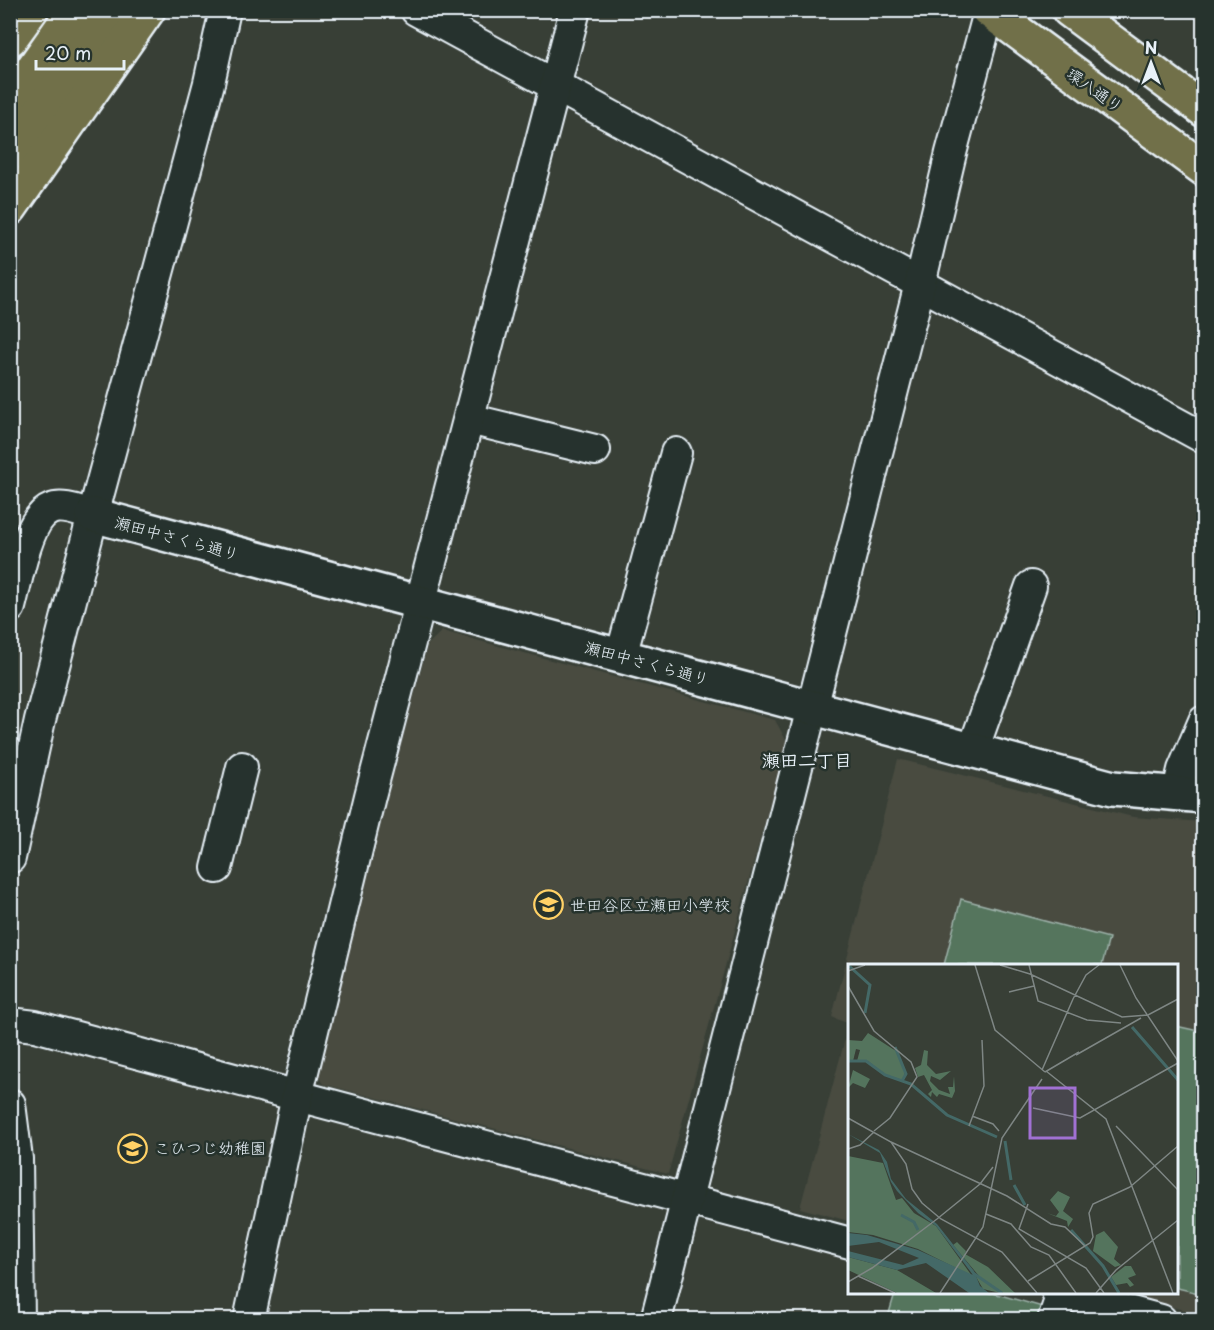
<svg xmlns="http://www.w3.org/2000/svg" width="1214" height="1330" font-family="'Playpen Sans','Klee One',sans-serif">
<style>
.built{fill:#484b41}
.green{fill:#54745d;stroke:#9eb2aa;stroke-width:1.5}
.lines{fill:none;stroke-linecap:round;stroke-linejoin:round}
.minor-casing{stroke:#e8f1f8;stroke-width:34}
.tertiary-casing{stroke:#e8f1f8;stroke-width:38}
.trunk-casing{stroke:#e8f1f8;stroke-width:38}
.minor{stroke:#26332d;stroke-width:30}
.tertiary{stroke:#26332d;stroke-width:33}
.trunk{stroke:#71704a;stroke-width:33}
.labels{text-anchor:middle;stroke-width:5;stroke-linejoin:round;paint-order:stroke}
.street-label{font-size:16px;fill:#e8f1f8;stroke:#26332d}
.poi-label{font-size:16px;fill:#e8f1f8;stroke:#26332d;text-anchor:start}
.neighbourhood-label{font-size:18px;font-weight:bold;fill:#e8f1f8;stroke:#26332d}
.inset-river{fill:none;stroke:#446967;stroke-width:3}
.inset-road{fill:none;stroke:#7e8684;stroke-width:1.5}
.view{fill:#a171d3;fill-opacity:0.15;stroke:#a171d3;stroke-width:3}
.inset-edge{fill:none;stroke:#e8f1f8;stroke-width:3}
</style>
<rect width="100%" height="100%" fill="#383f36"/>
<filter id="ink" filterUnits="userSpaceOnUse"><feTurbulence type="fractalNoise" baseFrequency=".0167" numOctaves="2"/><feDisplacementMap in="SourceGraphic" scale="12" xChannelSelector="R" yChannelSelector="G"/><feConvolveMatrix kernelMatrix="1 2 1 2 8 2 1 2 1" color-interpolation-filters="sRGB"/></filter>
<g filter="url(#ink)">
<g class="built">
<path d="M 442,631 L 775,720 L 787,742 L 668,1174 L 323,1084 L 313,1069 L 428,644 Z"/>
<path d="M 898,759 L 1133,817 L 1203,822 L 1203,1315 L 1119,1293 L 1176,1292 L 1176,966 L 850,966 L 849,1221 L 800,1208 L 849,1024 L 832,1017 Z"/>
</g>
<g class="green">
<path d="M 961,899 L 1109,938 L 1102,965 L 944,965 Z"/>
<path d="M 1176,1026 L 1203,1032 L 1203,1294 L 1177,1288 Z"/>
<path d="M 895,1293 L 993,1293 L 1046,1308 L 1042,1319 L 887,1320 Z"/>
</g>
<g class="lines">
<defs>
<g id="minor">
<path d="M 416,10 L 1204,438"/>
<path d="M 469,419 L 595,450"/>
<path d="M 10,607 C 17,583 26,518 51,509 C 63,504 81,512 93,515"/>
<path d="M 621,656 L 676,453"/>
<path d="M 973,750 L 1031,586"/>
<path d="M 1177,795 L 1183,770 L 1204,721"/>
<path d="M 10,858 L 40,720 L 93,515 L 209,83 L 225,10"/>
<path d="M 217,868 L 242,767"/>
<path d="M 10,1023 L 35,1026 L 850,1243"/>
<path d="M 10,1104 L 17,1159 L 19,1320"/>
<path d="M 1057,1292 L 1161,1320"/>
<path d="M 249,1320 L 297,1096 L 370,796 L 575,10"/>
<path d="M 656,1320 L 920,284 L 951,153 L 989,12"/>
<path d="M 1053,1320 L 1062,1294"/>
</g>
<path id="tertiary" d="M 93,515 L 1113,788 L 1204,796"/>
<g id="trunk">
<path d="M 988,10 L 1204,169"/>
<path d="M 1069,10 L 1204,110"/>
<path d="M 10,39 L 31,10"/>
<path d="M 10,101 L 74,10"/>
<path d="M 10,153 L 113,10"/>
<path d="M 10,208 L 148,10"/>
</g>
</defs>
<use href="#minor" class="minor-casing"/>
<use href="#tertiary" class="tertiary-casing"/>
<use href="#trunk" class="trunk-casing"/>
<use href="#minor" class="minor"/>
<use href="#tertiary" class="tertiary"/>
<use href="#trunk" class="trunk"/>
</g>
</g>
<defs>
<symbol id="school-ring" viewBox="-11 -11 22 22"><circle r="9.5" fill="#26332d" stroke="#ffd166" stroke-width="1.5"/><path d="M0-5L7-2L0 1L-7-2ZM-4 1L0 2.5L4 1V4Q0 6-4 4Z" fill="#ffd166"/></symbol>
</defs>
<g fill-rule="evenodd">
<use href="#school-ring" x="532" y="888" width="33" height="33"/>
<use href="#school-ring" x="116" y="1132" width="33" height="33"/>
</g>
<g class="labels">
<g class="street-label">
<text transform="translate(1095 90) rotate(35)" y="6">環八通り</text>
<text transform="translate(177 538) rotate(15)" y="6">瀬田中さくら通り</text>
<text transform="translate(647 663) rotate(15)" y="6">瀬田中さくら通り</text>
</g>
<g class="poi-label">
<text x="570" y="911">世田谷区立瀬田小学校</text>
<text x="154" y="1154">こひつじ幼稚園</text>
</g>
<g class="neighbourhood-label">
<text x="807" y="767">瀬田二丁目</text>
</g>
</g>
<g transform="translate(848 964)">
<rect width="330" height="330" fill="#383f36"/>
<path d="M 20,69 L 48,87 L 57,108 L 55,116 L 38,112 L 20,97 L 9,97 L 12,86 L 8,85 L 5,97 L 0,96 L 0,76 L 14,77 ZM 76,86 L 80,87 L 79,101 L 88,110 L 103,107 L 92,116 L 83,112 L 82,117 L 91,126 L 102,130 L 100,123 L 105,123 L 106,112 L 107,127 L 104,134 L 91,130 L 89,133 L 84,128 L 83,133 L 80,130 L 84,126 L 76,111 L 70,113 L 67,104 L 73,101 ZM 5,106 L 22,115 L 17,124 L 5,119 L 0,124 ZM 0,192 L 35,199 L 48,236 L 54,234 L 66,249 L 88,262 L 124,312 L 70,285 L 25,271 L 0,268 ZM 210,227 L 222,233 L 215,247 L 225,255 L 220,263 L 219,257 L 199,249 L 208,252 L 211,248 L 202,236 ZM 256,267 L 270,283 L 266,295 L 273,301 L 267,303 L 245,287 L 248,271 ZM 109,278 L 118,287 L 117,290 L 140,303 L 167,329 L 155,329 L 132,313 L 152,329 L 135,325 L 127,311 L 131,312 L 105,281 ZM 0,293 L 49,306 L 88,329 L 49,329 L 0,306 ZM 277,302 L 283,302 L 288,311 L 280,314 L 286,321 L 282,323 L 279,319 L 268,321 L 263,313 Z" fill="#54745d"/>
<path d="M 0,170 L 31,186 L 39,198 L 43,215 L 58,235 L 89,260 L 126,307 L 132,322 L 141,329 L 121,329 L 78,299 L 49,306 L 0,293 L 0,287 L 55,301 L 71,294 L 31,278 L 0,282 L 0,269 L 19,271 L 70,286 L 125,311 L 88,262 L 70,249 L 49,227 L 43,218 L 32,189 Z" fill="#446967"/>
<path class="inset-river" d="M 0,1 L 22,21 L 17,49M 284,63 L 330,116M 47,83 L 58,110 L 54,117M 0,97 L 18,97 L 37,111 L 63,120 L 99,151 L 149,173M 157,177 L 163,216M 166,221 L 177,241M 53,251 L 66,258 L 70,266M 223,266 L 255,302 L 271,329M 125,309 L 154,329"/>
<path class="inset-road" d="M 127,1 L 147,66 L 197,108M 152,1 L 182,10 L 274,53 L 300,51 L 330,35M 181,1 L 190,37 L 239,56 L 273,59M 272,1 L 288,34 L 330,97M 0,7 L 17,1M 0,22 L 26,67 L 63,98 L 69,113 L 42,154 L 26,167M 161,28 L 186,22M 228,91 L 293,54M 194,106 L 225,35 L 238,11 L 251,1M 198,107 L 258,155 L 325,329M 197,108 L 231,88M 185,144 L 232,154 L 330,99M 124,152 L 145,160 L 151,167M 0,154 L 43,178 L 58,200 L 64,225 L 74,239 L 93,255 L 154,288 L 189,329M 121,162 L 136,122 L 134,76M 268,162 L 330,226M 43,178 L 159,232 L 203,260 L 217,263 L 237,282M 0,185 L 12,181 L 26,168M 282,223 L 330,182M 180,240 L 171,265 L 238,304 L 256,329M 138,250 L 163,260 L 183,283 L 201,291 L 228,329M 10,312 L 47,329M 180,317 L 242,279 L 245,273 L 241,249 L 245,240 L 282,223M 0,318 L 24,304 L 89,255 L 132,220 L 145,203M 92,329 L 135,263 L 154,174 L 194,115M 248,329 L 268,306 L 330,256"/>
<path class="view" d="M 182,124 L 227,124 L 227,174 L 182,174 Z"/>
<rect width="330" height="330" class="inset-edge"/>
</g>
<rect width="1214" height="1330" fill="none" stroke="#26332d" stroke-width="36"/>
<rect x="18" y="18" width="1178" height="1294" fill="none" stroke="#e8f1f8" stroke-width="2" filter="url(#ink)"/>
<g transform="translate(1151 63)" stroke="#26332d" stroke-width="4.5" paint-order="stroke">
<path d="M0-4.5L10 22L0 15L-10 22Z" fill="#e8f1f8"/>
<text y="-9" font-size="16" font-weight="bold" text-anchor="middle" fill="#e8f1f8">N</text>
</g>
<path d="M36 60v9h88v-9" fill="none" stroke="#e8f1f8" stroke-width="3"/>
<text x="45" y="60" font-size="18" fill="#e8f1f8" stroke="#26332d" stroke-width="4.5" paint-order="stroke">20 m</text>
</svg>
